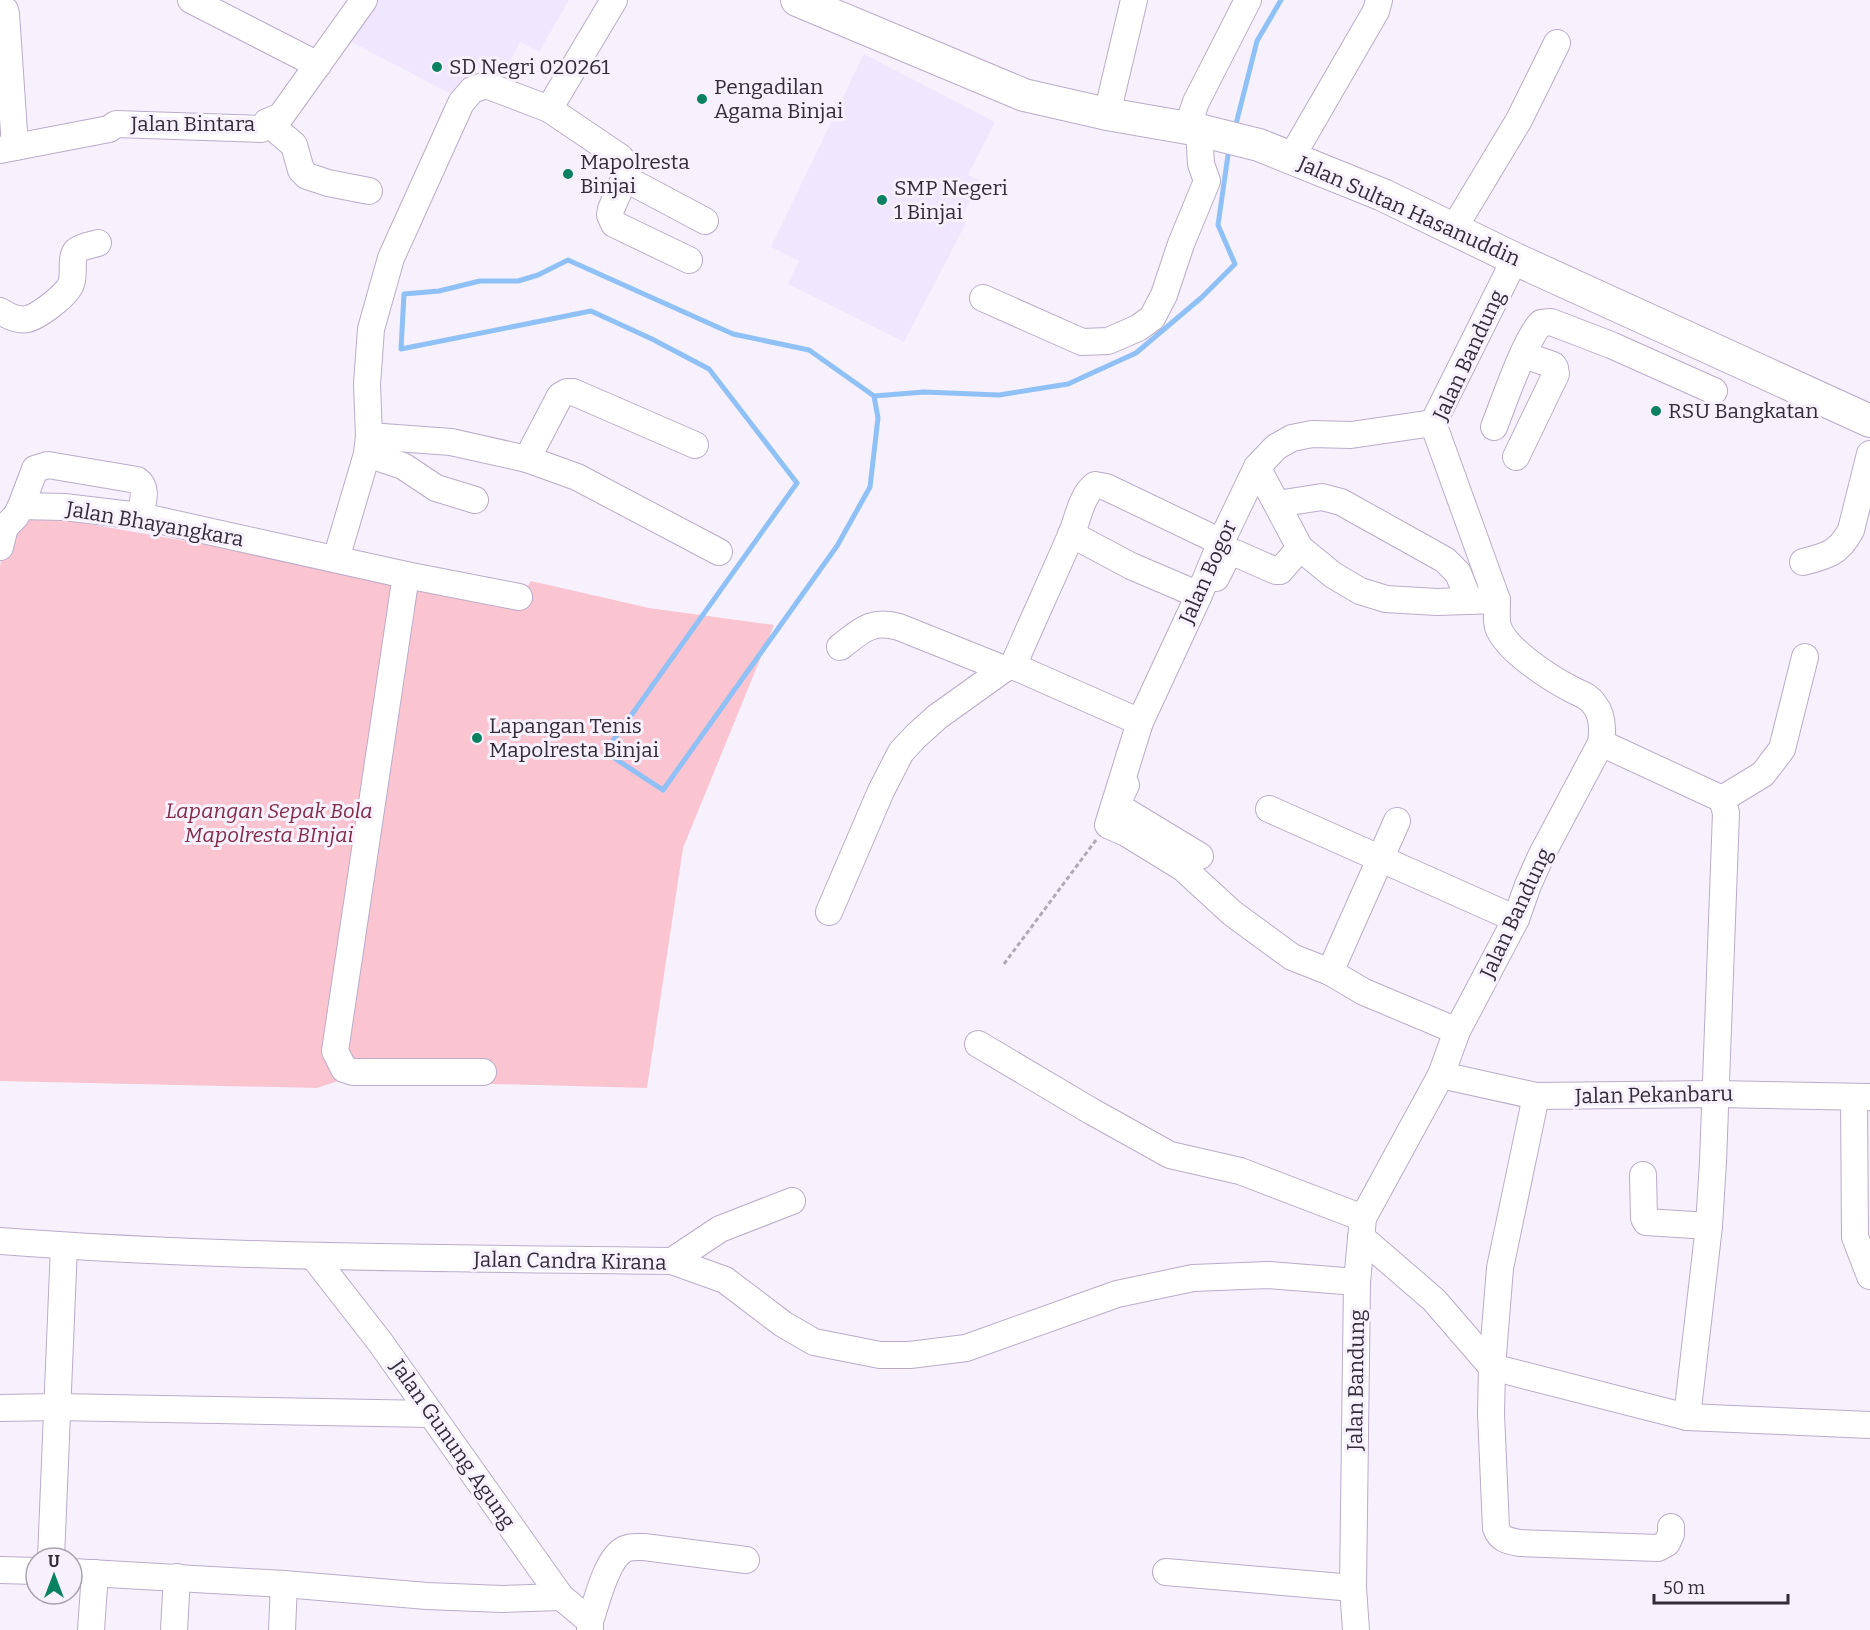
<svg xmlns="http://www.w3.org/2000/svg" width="1870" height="1630" font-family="Bitter,serif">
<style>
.built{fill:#f0e6fd}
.green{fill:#fac4d1}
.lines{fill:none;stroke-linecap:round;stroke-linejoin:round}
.stream{stroke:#8fc1f6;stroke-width:5}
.minor-casing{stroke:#baacc9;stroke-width:28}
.major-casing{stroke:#baacc9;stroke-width:34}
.path{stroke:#afaab6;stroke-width:3;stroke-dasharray:4.5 3;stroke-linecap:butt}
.minor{stroke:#fff;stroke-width:26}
.major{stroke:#fff;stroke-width:32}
.poi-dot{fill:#0a8160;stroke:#f6f1fd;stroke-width:2}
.labels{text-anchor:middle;stroke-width:6;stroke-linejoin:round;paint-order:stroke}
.poi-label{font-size:21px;fill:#322d38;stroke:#f6f1fd;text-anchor:start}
.street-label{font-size:21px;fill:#322d38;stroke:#f6f1fd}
.park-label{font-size:21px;font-style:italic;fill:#832c4a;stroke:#f6f1fd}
</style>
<rect width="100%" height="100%" fill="#f6f1fd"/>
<g class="built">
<path d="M 368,0 L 569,0 L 539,52 L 520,42 L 510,62 L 517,68 L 508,84 L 474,65 L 457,97 L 344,38 Z"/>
<path d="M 864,54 L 995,122 L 968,175 L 980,181 L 961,219 L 966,223 L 904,342 L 788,284 L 799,261 L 771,247 Z"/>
</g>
<path class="green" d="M 28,516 L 43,516 L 519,599 L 531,581 L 649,608 L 774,625 L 683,848 L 647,1088 L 341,1080 L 317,1088 L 0,1081 L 0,567 L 6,529 Z"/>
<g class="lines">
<g class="stream">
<path d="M 1235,128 L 1257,41 L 1281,0"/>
<path d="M 568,260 L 733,334 L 809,350 L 874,396 L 878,418 L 870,487 L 837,546 L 663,790 L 605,752 L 797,483 L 709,369 L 652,339 L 591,311 L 401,349 L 404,294 L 439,291 L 480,281 L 518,281 L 538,275 Z"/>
<path d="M 874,396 L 924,392 L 999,395 L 1068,384 L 1136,353 L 1201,298 L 1235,264 L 1218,225 L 1229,148"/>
</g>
<defs>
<g id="minor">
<path d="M 191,0 L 318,65"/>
<path d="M 0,6 L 5,10 L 6,14 L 15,147"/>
<path d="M 549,109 L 614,0"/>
<path d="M 1107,114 L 1134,0"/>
<path d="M 267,122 L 294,145 L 301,170 L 307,176 L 328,183 L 369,191"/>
<path d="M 1187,128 L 1196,102 L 1248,0"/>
<path d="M 0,150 L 109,129 L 116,124 L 261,129 L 267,122 L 281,116 L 364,0"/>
<path d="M 1291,158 L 1376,11 L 1379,0"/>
<path d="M 626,175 L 611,209 L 610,215 L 614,224 L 689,260"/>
<path d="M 1454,228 L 1519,120 L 1557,43"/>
<path d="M 983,298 L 1082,342 L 1108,341 L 1138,328 L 1152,318 L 1164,295 L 1181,244 L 1207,181 L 1201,164 L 1199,130"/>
<path d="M 0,311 C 8,316 18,321 27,319 C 38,317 67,295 71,284 C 75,274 70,259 76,251 C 81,246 92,245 98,243"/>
<path d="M 1433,423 L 1351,435 L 1312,434 L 1292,438 L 1276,447 L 1257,467 L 1221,542 L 1199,595 L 1140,722 L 1108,825 L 1126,833 L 1183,868 L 1232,913 L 1292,957 L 1330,972 L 1364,992 L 1457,1031"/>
<path d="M 1494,427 C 1504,402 1525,339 1541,323 L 1551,322 L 1611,345 L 1714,391"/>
<path d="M 369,436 L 451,442 L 527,459 L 577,477 L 719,552"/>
<path d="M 367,454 L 403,466 L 436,488 L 475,500"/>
<path d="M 1516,457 L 1556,374 L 1555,368 L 1553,365 L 1524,355"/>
<path d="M 527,459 L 560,396 L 567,392 L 573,392 L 695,445"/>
<path d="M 1257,467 L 1300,548 L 1333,575 L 1360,591 L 1386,599 L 1437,602 L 1497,600"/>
<path d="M 1277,504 L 1322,497 L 1341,502 L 1445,560 L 1458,573 L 1469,601"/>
<path d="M 21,506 L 35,469 L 48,465 L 137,480 C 149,488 142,504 140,516"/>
<path d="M 1071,534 L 1131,566 L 1199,595"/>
<path d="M 0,547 L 5,527 L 16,516 L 21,506 L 64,507 L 140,516 L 406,575 L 519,597"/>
<path d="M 336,559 L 367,454 L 369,436 L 367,384 L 371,329 L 391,258 L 461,103 L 472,90 L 486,85 L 549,109 L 620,157 L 623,161 L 628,180 L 705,221"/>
<path d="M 1803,562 C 1827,556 1839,553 1851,530 L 1870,454"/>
<path d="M 406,575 L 335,1051 L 344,1069 L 353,1072 L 483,1072"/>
<path d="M 1216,578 L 1228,554 L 1235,553 L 1276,571 L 1280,571 L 1300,548"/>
<path d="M 840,647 C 861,631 871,619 899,627 L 1004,669"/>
<path d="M 1013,666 L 1140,722"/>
<path d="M 1601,743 L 1722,799 L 1726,813 L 1713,1162 L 1709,1226 L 1687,1417"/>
<path d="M 1126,785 C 1122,793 1116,802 1124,810 L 1200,856"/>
<path d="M 1722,799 L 1763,774 L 1782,749 L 1805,657"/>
<path d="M 1269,809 L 1516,919"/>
<path d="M 829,912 L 881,791 L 901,752 L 916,736 L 937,717 L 1004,669 L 1013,666 C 1032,622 1052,579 1071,535 C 1078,519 1081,496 1095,485 L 1106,487 L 1221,542"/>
<path d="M 1330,972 L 1397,821"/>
<path d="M 978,1044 L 1091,1111 L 1170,1155 L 1240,1171 L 1363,1218"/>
<path d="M 1441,1075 L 1536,1096 L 1717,1094 L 1870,1097"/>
<path d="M 1536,1096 L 1500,1268 L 1492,1367 L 1491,1414 L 1496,1528 C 1500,1540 1509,1541 1520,1543 L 1658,1548 L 1667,1543 L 1671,1534 L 1671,1527"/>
<path d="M 1854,1097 L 1855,1237 L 1870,1276"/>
<path d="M 1643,1175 L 1644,1218 L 1646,1222 L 1709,1226"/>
<path d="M 1361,1237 L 1434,1300 L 1492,1367 L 1687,1417 L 1870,1425"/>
<path d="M 0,1241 C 223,1258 448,1258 672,1261 L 725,1280 L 783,1324 L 814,1342 L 880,1355 L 910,1355 L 966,1348 L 1117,1294 L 1193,1278 L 1268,1275 L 1357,1282"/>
<path d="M 313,1256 L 380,1342 L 561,1597 L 590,1621 L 590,1630"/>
<path d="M 672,1261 L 720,1229 L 792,1201"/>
<path d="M 0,1408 L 57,1407 L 431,1414"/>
<path d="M 51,1558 L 64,1246"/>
<path d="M 0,1570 L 36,1571"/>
<path d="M 72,1572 L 284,1584 L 427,1596 L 502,1599 L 561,1597"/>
<path d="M 1166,1572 L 1353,1588"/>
<path d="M 590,1621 C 597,1602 606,1558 625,1549 C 631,1546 637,1547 644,1547 L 746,1560"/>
<path d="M 91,1630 L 95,1573"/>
<path d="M 174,1630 L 177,1577"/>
<path d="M 282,1630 L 284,1584"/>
<path d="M 1356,1630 L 1353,1588 L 1357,1282 L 1363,1218 L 1441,1075 L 1457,1031 L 1516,919 L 1528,885 L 1541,856 L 1601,743 C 1603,730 1603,715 1594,704 C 1588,695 1580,694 1571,689 C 1550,678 1506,650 1498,627 C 1496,620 1497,608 1497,600 L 1433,423 L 1515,259"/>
</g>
<path id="major" d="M 797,0 L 1024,95 L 1107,114 L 1199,130 L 1259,145 L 1383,195 L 1515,259 L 1870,421"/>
</defs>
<use href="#minor" class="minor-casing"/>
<use href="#major" class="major-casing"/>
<path class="path" d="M 1004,964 L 1096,840"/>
<use href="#minor" class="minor"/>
<use href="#major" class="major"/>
</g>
<g class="poi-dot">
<circle cx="437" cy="67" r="6"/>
<circle cx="702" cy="99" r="6"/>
<circle cx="568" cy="174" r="6"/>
<circle cx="882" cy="200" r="6"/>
<circle cx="1656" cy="411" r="6"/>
<circle cx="477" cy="738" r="6"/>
</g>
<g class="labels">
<g class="poi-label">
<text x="449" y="74">SD Negri 020261</text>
<text x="714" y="94">Pengadilan<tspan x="714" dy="24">Agama Binjai</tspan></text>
<text x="580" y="169">Mapolresta<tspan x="580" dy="24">Binjai</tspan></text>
<text x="894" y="195">SMP Negeri<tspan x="894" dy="24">1 Binjai</tspan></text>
<text x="1668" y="418">RSU Bangkatan</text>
<text x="489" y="733">Lapangan Tenis<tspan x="489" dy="24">Mapolresta Binjai</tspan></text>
</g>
<g class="street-label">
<text x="193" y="131">Jalan Bintara</text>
<text transform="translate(1409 211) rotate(24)" y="7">Jalan Sultan Hasanuddin</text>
<text transform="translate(1469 355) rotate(-65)" y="7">Jalan Bandung</text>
<text transform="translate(155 524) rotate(10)" y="7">Jalan Bhayangkara</text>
<text transform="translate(1208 572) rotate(-66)" y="7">Jalan Bogor</text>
<text transform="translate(1516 913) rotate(-65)" y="7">Jalan Bandung</text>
<text transform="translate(1654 1095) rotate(-1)" y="7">Jalan Pekanbaru</text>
<text transform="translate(570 1261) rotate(1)" y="7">Jalan Candra Kirana</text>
<text transform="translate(1356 1380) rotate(-89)" y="7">Jalan Bandung</text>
<text transform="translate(453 1444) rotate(55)" y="7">Jalan Gunung Agung</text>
</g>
<g class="park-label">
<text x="269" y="818">Lapangan Sepak Bola<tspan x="269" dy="24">Mapolresta BInjai</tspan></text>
</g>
</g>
<g transform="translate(54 1576)"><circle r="28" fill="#f6f1fd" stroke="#a8a3ae" stroke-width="1.5"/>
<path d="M0-4.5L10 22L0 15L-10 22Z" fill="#0a8160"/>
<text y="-9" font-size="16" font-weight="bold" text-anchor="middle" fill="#322d38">U</text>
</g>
<path d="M1654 1594v9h134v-9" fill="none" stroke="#322d38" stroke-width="3"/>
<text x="1663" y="1594" font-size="18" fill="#322d38" stroke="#f6f1fd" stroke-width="4.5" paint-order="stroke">50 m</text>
</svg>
